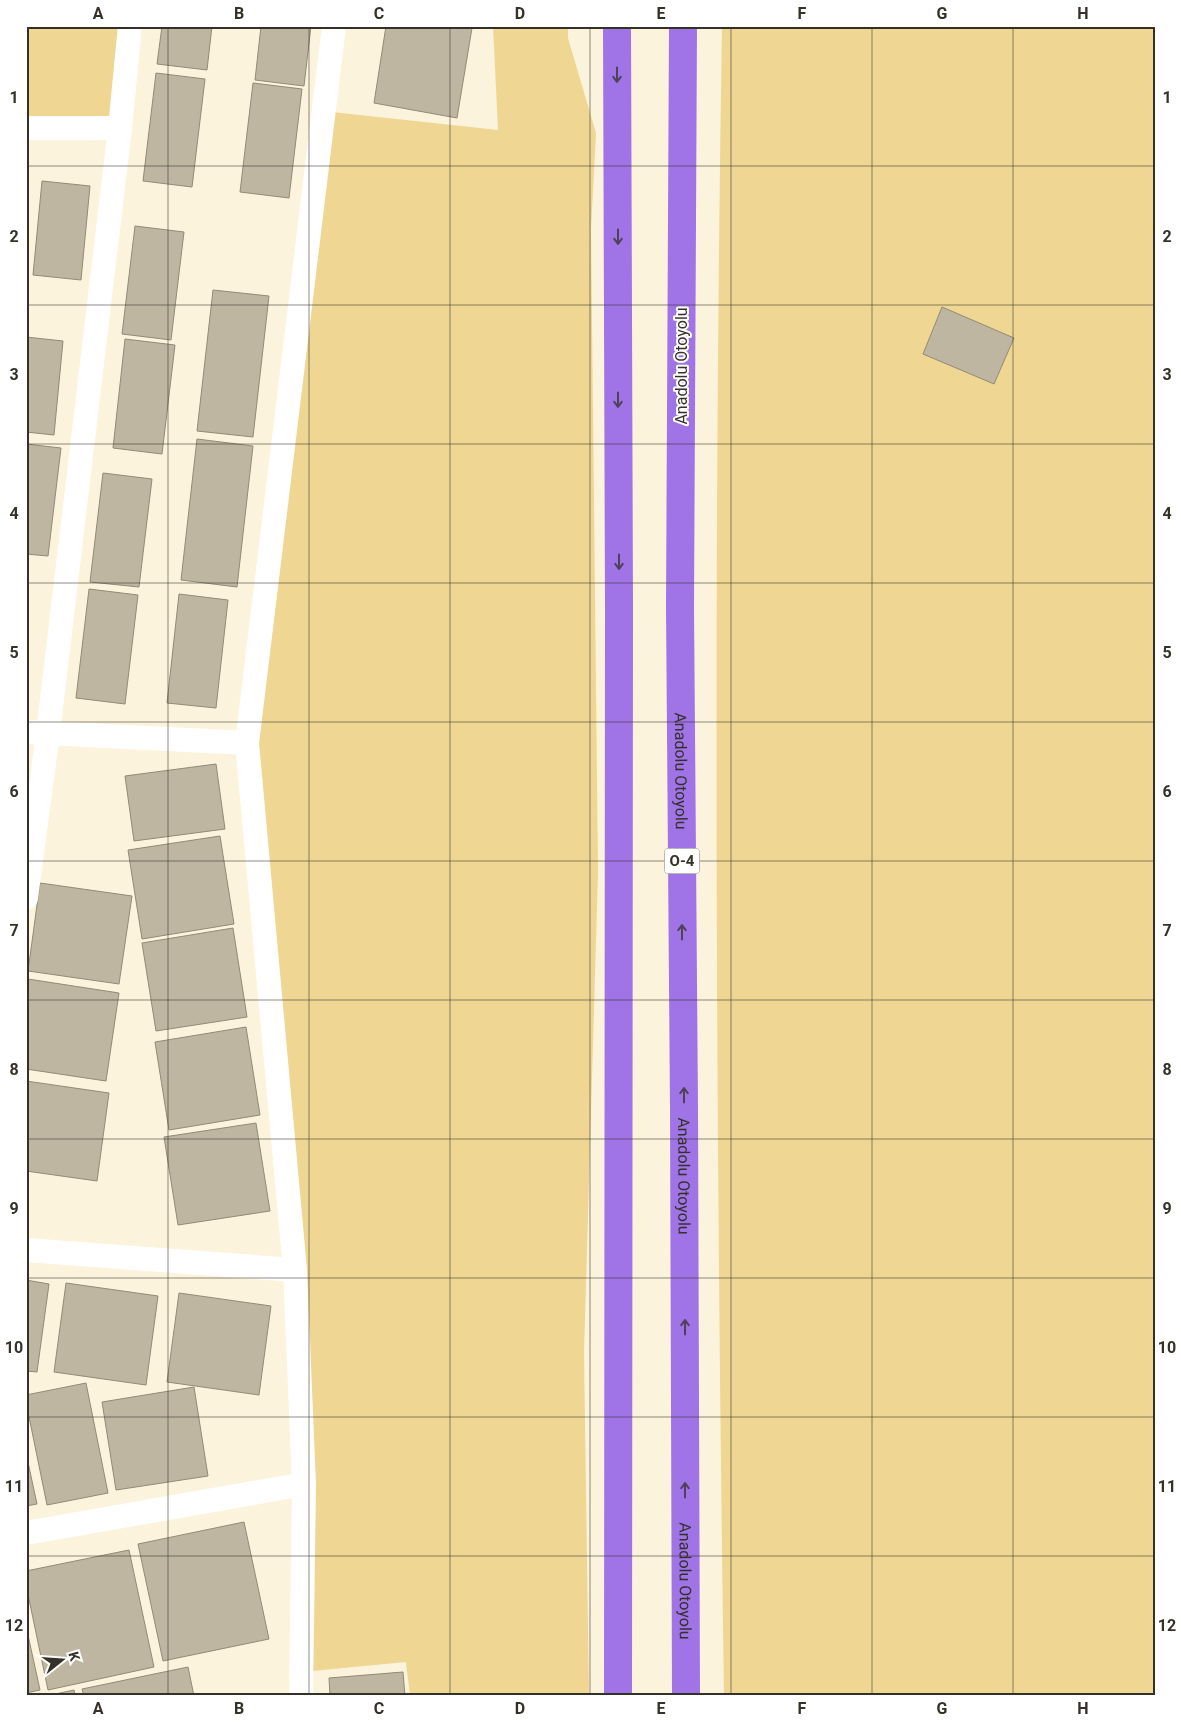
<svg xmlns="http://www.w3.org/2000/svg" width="1181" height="1722" font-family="Roboto,sans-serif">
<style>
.green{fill:#efd793}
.building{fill:#beb6a0;stroke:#928a76}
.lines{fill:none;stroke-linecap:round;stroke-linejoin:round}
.minor{stroke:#fff;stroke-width:24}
.motorway{stroke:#a073e7;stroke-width:28}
.oneway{stroke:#4f4258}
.grid{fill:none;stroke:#343128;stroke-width:1;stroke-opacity:0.55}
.labels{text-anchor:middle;stroke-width:4;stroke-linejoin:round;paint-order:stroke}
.shield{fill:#fff;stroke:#716f68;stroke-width:1}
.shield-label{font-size:15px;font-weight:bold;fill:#343128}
.street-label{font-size:16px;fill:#343128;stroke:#fff}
.neatline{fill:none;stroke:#343128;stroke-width:2}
.grid-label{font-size:16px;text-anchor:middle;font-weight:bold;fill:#343128}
</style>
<rect width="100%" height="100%" fill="#fbf3dc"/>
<g class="green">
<path d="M 26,26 L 130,26 L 120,128 L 26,128 Z"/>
<path d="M 493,26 L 568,26 L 568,38 L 596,133 L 591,229 L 598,872 L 584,1353 L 589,1696 L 410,1696 L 406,1662 L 302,1672 L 304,1484 L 247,743 L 323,111 L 498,130 Z"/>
<path d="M 722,26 L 1155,26 L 1155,1696 L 724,1696 C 716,1139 713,583 722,26 Z"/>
</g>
<g class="building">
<path d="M 162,26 L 212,26 L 207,70 L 157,64 Z"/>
<path d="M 261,26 L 311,26 L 304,86 L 255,80 Z"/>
<path d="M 386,26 L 463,26 L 472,28 L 457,118 L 374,103 Z"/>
<path d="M 156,73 L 205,79 L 192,187 L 143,181 Z"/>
<path d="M 253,83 L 302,89 L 289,198 L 240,192 Z"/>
<path d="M 42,181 L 90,186 L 81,280 L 33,275 Z"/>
<path d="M 135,226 L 184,232 L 171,340 L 122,334 Z"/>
<path d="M 213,290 L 269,296 L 253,437 L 197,431 Z"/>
<path d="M 942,307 L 1014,338 L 994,384 L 923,354 Z"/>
<path d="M 26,337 L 63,341 L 54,435 L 26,432 Z"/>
<path d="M 125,339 L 175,345 L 162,454 L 113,448 Z"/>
<path d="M 197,439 L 253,446 L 237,587 L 181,580 Z"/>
<path d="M 26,444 L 61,448 L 48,556 L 26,554 Z"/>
<path d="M 103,473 L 152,479 L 139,587 L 90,582 Z"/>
<path d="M 89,589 L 138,595 L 125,704 L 76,698 Z"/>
<path d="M 179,594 L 228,600 L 216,708 L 167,703 Z"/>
<path d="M 216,764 L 225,829 L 134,841 L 125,776 Z"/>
<path d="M 220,836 L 234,924 L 142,939 L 128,850 Z"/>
<path d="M 40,883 L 132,896 L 119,984 L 28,971 Z"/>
<path d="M 233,928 L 247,1017 L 156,1031 L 142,943 Z"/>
<path d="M 28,979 L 119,993 L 106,1081 L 26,1069 L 26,990 Z"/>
<path d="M 246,1027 L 260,1115 L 169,1130 L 155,1042 Z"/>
<path d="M 26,1081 L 109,1093 L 97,1181 L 26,1171 Z"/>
<path d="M 256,1123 L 270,1211 L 178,1225 L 164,1137 Z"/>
<path d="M 26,1280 L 49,1284 L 37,1372 L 26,1371 Z"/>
<path d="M 66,1283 L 158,1296 L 146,1385 L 54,1372 Z"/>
<path d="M 179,1293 L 271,1306 L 259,1395 L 167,1382 Z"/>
<path d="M 86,1383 L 108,1493 L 47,1505 L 26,1402 L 26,1395 Z"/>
<path d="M 194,1387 L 208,1476 L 116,1490 L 102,1402 Z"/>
<path d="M 26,1453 L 37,1504 L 26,1506 Z"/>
<path d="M 244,1522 L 269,1639 L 163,1661 L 138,1544 Z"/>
<path d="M 129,1550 L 154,1667 L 48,1690 L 26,1585 L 26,1571 Z"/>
<path d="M 26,1626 L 40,1690 L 26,1693 Z"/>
<path d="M 188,1667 L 194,1696 L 84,1696 L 82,1689 Z"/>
<path d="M 403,1672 L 405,1696 L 330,1696 L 329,1678 Z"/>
<path d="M 74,1690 L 75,1696 L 46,1696 Z"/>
</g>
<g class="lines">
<g class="minor">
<path d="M 26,128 L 120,128"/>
<path d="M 26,732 L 247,743"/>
<path d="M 26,898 L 48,733 L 120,128 L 130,26"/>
<path d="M 26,1250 L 295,1270 L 304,1484 L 301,1696"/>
<path d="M 295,1270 L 247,743 L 334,26"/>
<path d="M 26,1533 L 304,1484"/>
</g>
<g class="motorway">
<path d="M 617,26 L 619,609 L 618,1696"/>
<path id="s1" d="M 683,26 L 680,607 L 684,1108 L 686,1696"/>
</g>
</g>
<defs><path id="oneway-shaft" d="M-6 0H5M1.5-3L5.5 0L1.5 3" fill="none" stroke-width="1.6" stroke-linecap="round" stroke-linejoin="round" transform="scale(1.25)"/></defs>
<g class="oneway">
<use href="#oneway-shaft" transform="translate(617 75) rotate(90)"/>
<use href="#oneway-shaft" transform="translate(618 237) rotate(90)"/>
<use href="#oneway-shaft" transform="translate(618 400) rotate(90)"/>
<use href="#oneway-shaft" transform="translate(619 562) rotate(90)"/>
<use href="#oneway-shaft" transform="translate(682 932) rotate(-90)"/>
<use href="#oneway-shaft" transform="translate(684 1095) rotate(-90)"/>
<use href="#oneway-shaft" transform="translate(685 1327) rotate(-90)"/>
<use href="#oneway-shaft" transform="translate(685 1490) rotate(-90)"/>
</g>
<path class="grid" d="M 168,26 L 168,1696M 309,26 L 309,1696M 450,26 L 450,1696M 590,26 L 590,1696M 731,26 L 731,1696M 872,26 L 872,1696M 1013,26 L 1013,1696M 26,166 L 1155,166M 26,305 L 1155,305M 26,444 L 1155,444M 26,583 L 1155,583M 26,722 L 1155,722M 26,861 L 1155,861M 26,1000 L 1155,1000M 26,1139 L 1155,1139M 26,1278 L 1155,1278M 26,1417 L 1155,1417M 26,1556 L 1155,1556"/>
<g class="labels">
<rect class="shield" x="664.5" y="848.5" width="35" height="25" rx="4"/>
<g class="shield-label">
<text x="682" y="866">O-4</text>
</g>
<g class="street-label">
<text transform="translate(681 366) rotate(-90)" y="6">Anadolu Otoyolu</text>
<text dy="6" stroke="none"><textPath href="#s1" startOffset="745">Anadolu Otoyolu</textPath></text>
<text dy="6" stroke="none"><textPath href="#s1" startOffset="1150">Anadolu Otoyolu</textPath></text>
<text dy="6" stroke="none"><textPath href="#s1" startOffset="1555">Anadolu Otoyolu</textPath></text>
</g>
</g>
<rect width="1181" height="1722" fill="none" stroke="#ffffff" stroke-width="55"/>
<g transform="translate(62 1660) rotate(73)" stroke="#ffffff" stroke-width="4" paint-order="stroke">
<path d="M0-4L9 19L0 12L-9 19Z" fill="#343128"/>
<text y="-8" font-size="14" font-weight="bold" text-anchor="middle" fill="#343128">K</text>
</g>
<rect x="28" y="28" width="1126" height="1666" class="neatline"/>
<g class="grid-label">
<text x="98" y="19">A</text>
<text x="239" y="19">B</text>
<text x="379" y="19">C</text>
<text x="520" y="19">D</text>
<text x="661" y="19">E</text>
<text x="802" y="19">F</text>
<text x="942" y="19">G</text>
<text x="1083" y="19">H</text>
<text x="14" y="103">1</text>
<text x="1167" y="103">1</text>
<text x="14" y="242">2</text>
<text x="1167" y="242">2</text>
<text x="14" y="380">3</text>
<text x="1167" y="380">3</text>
<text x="14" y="519">4</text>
<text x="1167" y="519">4</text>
<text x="14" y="658">5</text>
<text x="1167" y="658">5</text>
<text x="14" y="797">6</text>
<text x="1167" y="797">6</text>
<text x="14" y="936">7</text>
<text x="1167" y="936">7</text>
<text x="14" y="1075">8</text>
<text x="1167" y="1075">8</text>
<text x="14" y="1214">9</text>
<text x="1167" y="1214">9</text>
<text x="14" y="1353">10</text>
<text x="1167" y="1353">10</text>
<text x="14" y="1492">11</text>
<text x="1167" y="1492">11</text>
<text x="14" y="1631">12</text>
<text x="1167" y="1631">12</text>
<text x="98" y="1714">A</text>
<text x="239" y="1714">B</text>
<text x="379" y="1714">C</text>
<text x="520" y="1714">D</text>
<text x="661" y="1714">E</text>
<text x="802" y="1714">F</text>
<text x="942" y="1714">G</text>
<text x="1083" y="1714">H</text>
</g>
</svg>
